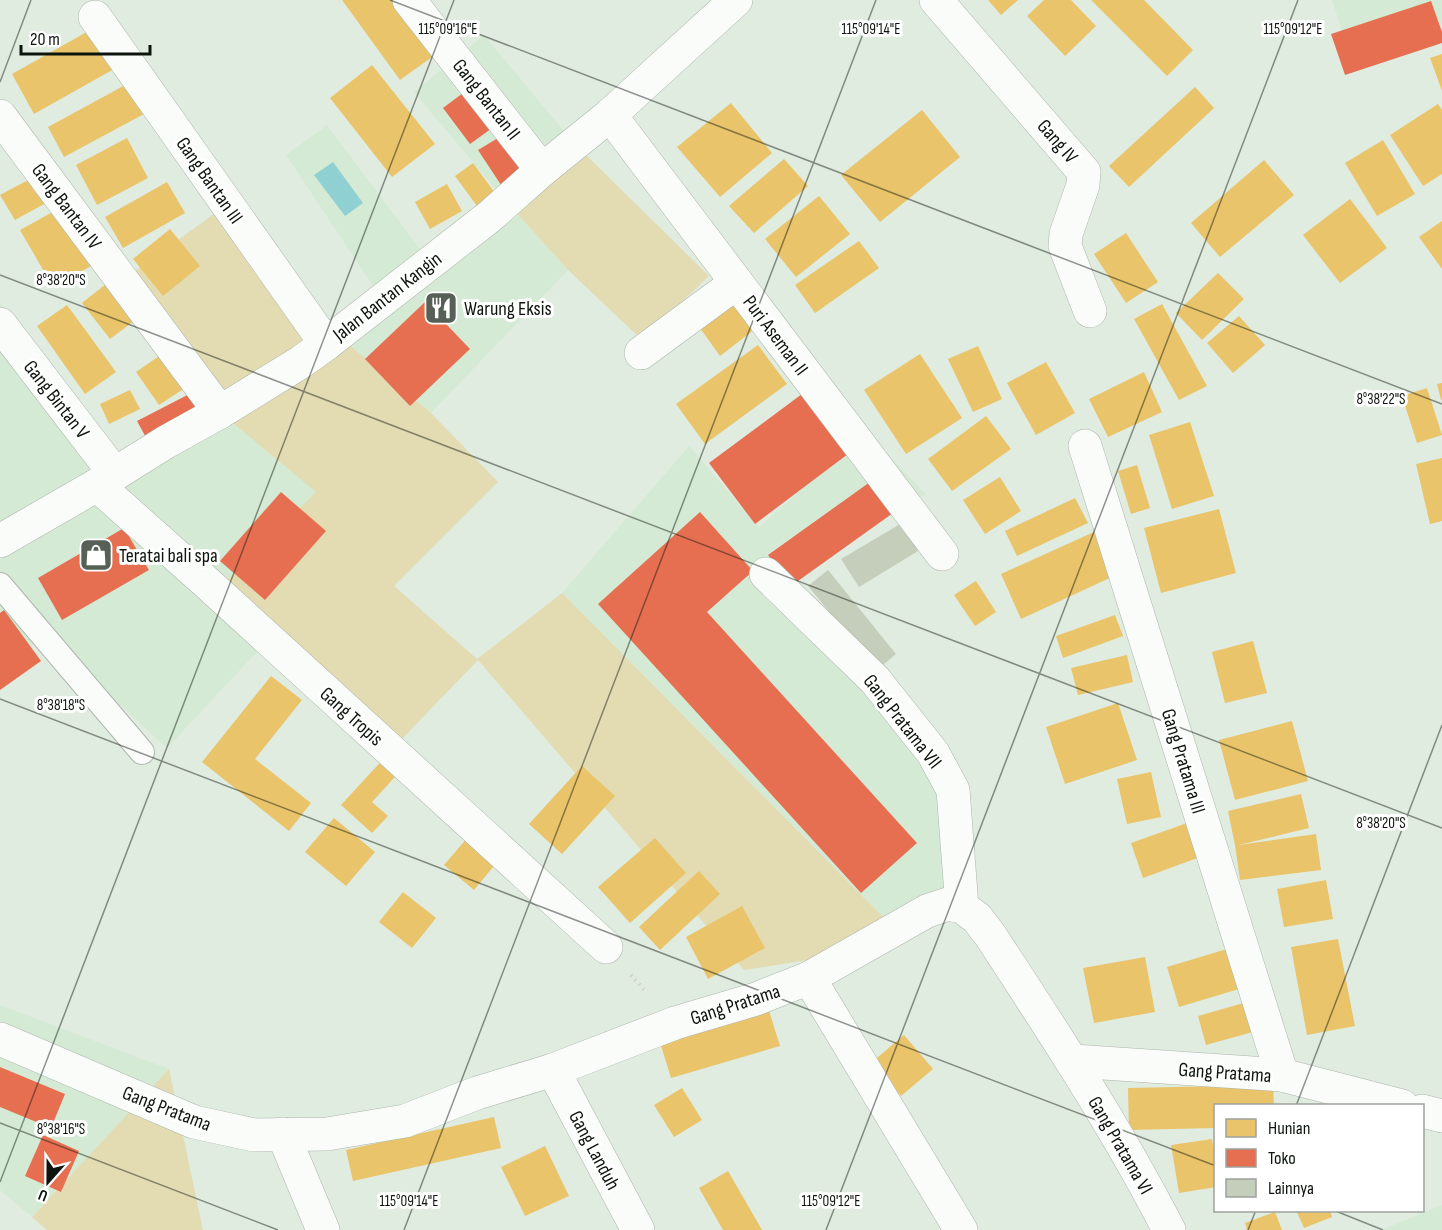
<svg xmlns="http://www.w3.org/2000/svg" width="1442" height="1230" font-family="'Sofia Sans Condensed',sans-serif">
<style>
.built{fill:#d5ead5}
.green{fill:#e3dcb3}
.water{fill:#8fd1d2}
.homes{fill:#e9c46a}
.shops{fill:#e76f51}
.building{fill:#c5cdbb}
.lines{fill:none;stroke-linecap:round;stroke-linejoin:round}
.service-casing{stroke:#acb5ac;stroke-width:26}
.minor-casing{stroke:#acb5ac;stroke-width:34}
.path{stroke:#ced2ce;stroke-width:4;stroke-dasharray:1.5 4.5;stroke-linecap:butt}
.service{stroke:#fafcfa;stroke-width:24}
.minor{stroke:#fafcfa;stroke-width:33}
.ticks{fill:none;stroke:#0d140d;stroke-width:1.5;stroke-opacity:0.45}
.labels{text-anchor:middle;stroke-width:6;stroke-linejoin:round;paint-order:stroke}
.street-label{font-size:20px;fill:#0d140d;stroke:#fff}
.poi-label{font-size:20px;fill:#0d140d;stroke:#fff;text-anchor:start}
.ticks-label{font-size:15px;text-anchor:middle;fill:#0d140d;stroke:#fff;stroke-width:6;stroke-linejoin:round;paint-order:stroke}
</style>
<rect width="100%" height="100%" fill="#e0ece0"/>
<g class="built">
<path d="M 1332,0 L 1442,0 L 1442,30 L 1351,59 Z"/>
<path d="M 484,35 L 573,142 L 504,199 L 568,270 L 431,413 L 324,324 L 377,292 L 286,155 L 327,125 L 429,261 L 504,199 L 414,92 Z"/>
<path d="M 0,302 L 116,461 L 211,405 L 317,492 L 223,584 L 273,635 L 167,748 L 41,633 L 0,677 Z"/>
<path d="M 866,432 L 926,494 L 785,575 L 954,793 L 967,880 L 885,919 L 562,593 L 689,446 L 759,527 Z"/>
<path d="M 0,1005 L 169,1069 L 32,1217 L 0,1190 Z"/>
<path d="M 1442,1205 L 1442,1230 L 1381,1230 Z"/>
</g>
<g class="green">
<path d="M 573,142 L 709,276 L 642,340 L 568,270 L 504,199 Z"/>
<path d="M 235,199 L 324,324 L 431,413 L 498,482 L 394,586 L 477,659 L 562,593 L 885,919 L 808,960 L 744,970 L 478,660 L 400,741 L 223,584 L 316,492 L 211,405 L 122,280 Z"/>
<path d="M 169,1069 L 203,1230 L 47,1230 L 32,1217 Z"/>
</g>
<path class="water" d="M 333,162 L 363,203 L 345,216 L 314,175 Z"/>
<g class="homes">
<path d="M 342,0 L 401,0 L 439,52 L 400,80 Z"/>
<path d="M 988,0 L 1018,0 L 1001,15 Z"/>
<path d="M 1044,0 L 1071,0 L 1096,26 L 1065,56 L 1027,16 Z"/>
<path d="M 1091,0 L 1144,0 L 1193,50 L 1167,76 Z"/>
<path d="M 92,29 L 114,69 L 34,114 L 12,74 Z"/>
<path d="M 1442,54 L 1442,91 L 1430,58 Z"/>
<path d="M 372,65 L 435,144 L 392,177 L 330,98 Z"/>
<path d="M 127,84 L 144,114 L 64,157 L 48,127 Z"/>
<path d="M 1195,87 L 1214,108 L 1129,187 L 1109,166 Z"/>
<path d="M 731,103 L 772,153 L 720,197 L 677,147 Z"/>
<path d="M 1438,104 L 1442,110 L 1442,174 L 1423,186 L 1390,135 Z"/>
<path d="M 922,110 L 960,157 L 880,222 L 841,175 Z"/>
<path d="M 127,138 L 148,178 L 97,205 L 76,165 Z"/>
<path d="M 1383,140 L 1415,194 L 1377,216 L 1345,163 Z"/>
<path d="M 784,159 L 808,186 L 754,233 L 729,206 Z"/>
<path d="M 1264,160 L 1294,195 L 1220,257 L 1191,223 Z"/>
<path d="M 473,163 L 495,193 L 477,206 L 455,176 Z"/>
<path d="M 30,179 L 44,204 L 15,220 L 0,195 Z"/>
<path d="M 167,182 L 185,213 L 123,248 L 105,217 Z"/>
<path d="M 447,184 L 462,211 L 430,229 L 415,202 Z"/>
<path d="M 819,196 L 850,234 L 796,277 L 765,239 Z"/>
<path d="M 1350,199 L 1387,248 L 1340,283 L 1303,235 Z"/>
<path d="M 60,208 L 93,265 L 53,287 L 20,230 Z"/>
<path d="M 1442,221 L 1442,269 L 1419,237 Z"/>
<path d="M 170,229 L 200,266 L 163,296 L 133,259 Z"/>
<path d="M 1126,233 L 1158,282 L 1126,303 L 1094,254 Z"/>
<path d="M 859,241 L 879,268 L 815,313 L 795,285 Z"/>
<path d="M 1218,273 L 1244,299 L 1202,340 L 1176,313 Z"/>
<path d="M 106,284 L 134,321 L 110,339 L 82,303 Z"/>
<path d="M 731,299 L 755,329 L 720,356 L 697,324 Z"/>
<path d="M 1162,304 L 1207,386 L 1179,400 L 1134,319 Z"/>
<path d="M 67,305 L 116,372 L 85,394 L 37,326 Z"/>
<path d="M 1239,316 L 1265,345 L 1233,373 L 1207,343 Z"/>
<path d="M 758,345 L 787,384 L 705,444 L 676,404 Z"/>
<path d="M 978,346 L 1002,399 L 973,412 L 948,359 Z"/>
<path d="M 162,354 L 185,388 L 159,405 L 136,372 Z"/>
<path d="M 920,354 L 962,418 L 906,454 L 864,390 Z"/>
<path d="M 1046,362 L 1075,413 L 1036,435 L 1007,383 Z"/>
<path d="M 1144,372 L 1162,412 L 1108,437 L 1089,399 Z"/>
<path d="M 1442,383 L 1442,400 L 1441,400 L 1437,384 Z"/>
<path d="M 1427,388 L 1442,435 L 1417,443 L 1402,396 Z"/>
<path d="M 130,390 L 140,409 L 109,424 L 100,404 Z"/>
<path d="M 986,416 L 1011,449 L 952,491 L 928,459 Z"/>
<path d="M 1190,422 L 1214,496 L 1172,509 L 1149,435 Z"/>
<path d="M 1442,458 L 1442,521 L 1430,524 L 1416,464 Z"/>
<path d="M 1137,465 L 1150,508 L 1131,514 L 1118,471 Z"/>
<path d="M 1000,477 L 1021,511 L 985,534 L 963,500 Z"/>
<path d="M 1075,498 L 1088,523 L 1017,556 L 1005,531 Z"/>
<path d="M 1219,509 L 1236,573 L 1161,593 L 1144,528 Z"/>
<path d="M 1094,532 L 1114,576 L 1021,619 L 1001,574 Z"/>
<path d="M 976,581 L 996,612 L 975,626 L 954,595 Z"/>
<path d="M 1115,615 L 1123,636 L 1063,658 L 1056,636 Z"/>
<path d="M 1253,641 L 1267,693 L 1225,703 L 1212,652 Z"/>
<path d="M 1127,655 L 1133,682 L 1078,695 L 1071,668 Z"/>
<path d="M 271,676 L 302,700 L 255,759 L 311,803 L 289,831 L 202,762 Z"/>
<path d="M 1118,703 L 1137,760 L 1065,784 L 1046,727 Z"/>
<path d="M 1292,721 L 1308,781 L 1235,800 L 1219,740 Z"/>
<path d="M 388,754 L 404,767 L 372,802 L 388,816 L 372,833 L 341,805 Z"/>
<path d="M 582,766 L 615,796 L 562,854 L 529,824 Z"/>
<path d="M 1151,772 L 1161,817 L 1127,824 L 1117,779 Z"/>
<path d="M 1301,794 L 1309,828 L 1239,845 L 1316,834 L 1321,870 L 1240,880 L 1235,845 L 1228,811 Z"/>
<path d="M 334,818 L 375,852 L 346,886 L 305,852 Z"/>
<path d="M 1187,823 L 1200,857 L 1143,878 L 1131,843 Z"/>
<path d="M 469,836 L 498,861 L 474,890 L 444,865 Z"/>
<path d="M 655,838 L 686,873 L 630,923 L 598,887 Z"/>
<path d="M 699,871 L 720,894 L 660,950 L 639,927 Z"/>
<path d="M 1326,880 L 1333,919 L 1284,927 L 1277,889 Z"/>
<path d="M 403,892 L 436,918 L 412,948 L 379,922 Z"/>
<path d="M 742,906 L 765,948 L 708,979 L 686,937 Z"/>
<path d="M 1338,939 L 1355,1026 L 1307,1035 L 1291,947 Z"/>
<path d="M 1227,949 L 1239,989 L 1179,1007 L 1167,967 Z"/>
<path d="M 1145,957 L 1155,1012 L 1094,1023 L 1083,968 Z"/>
<path d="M 1247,1002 L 1256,1031 L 1206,1045 L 1198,1016 Z"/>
<path d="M 767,1004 L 780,1046 L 671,1078 L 658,1036 Z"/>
<path d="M 904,1035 L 933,1069 L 901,1096 L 871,1063 Z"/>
<path d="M 1273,1085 L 1274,1106 L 1216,1106 L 1216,1128 L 1129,1130 L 1128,1088 Z"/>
<path d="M 682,1088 L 702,1120 L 674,1137 L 654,1105 Z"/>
<path d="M 494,1117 L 501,1148 L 353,1181 L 346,1150 Z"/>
<path d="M 1212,1139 L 1216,1162 L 1216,1187 L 1179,1193 L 1171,1145 Z"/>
<path d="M 545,1146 L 569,1196 L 525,1216 L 501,1167 Z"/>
<path d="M 728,1171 L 762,1230 L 723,1230 L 699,1188 Z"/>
<path d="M 1296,1210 L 1330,1210 L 1332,1217 L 1304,1228 Z"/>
<path d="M 1275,1212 L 1282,1230 L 1247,1230 L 1245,1223 Z"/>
</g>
<g class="shops">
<path d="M 1431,1 L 1442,32 L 1442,43 L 1345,75 L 1331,34 Z"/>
<path d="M 467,90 L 495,126 L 470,144 L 443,108 Z"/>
<path d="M 503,135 L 528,172 L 503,188 L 478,150 Z"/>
<path d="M 425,302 L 470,349 L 410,406 L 365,359 Z"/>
<path d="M 199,389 L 210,411 L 149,443 L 137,421 Z"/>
<path d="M 806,391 L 852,451 L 755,524 L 709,463 Z"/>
<path d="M 870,482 L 893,513 L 791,586 L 768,555 Z"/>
<path d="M 281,492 L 326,531 L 265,600 L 220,561 Z"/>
<path d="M 700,512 L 753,571 L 707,612 L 917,843 L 861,893 L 598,604 Z"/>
<path d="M 124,528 L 149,570 L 62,620 L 38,578 Z"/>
<path d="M 4,610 L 41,661 L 0,690 L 0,613 Z"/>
<path d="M 0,1067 L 65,1094 L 51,1128 L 0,1107 Z"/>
<path d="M 43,1135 L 79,1151 L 61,1192 L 25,1176 Z"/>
</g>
<g class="building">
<path d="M 902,523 L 918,551 L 859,587 L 841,559 Z"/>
<path d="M 828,570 L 896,654 L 877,670 L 808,586 Z"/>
</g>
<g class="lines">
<defs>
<path id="service" d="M 0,585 L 142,752"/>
<g id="minor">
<path d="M 409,0 L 542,170"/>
<path d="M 936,0 L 1084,172 L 1083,185 L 1066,234 L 1065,246 L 1090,311"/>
<path d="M 95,17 L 326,344"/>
<path d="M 610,115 L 942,554"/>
<path d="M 0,116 L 220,412"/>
<path d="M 0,324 L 115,474"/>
<path d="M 641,353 L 736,283"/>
<path d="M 1085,446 L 1282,1075"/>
<path d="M 97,485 L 206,582 L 606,947"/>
<path d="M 0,541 L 97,485 L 166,442 L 220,412 L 301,362 L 326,344 L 489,217 L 542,170 L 610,115 L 736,0"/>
<path d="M 766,574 L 875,680 L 933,753 L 953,790 L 962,907"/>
<path d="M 809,978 L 961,1230"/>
<path d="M 0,1039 L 194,1122 L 254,1135 L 327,1134 L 405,1121 L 477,1093 L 553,1070 L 675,1023 L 756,999 L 809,978 L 927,911 L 948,904 L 962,907 L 977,918 L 990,935 C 1053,1031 1116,1127 1169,1230"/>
<path d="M 1073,1061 L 1282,1075 L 1402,1106"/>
<path d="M 553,1070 L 638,1230"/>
<path d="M 1422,1111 L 1442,1116"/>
<path d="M 283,1134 L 323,1230"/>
</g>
</defs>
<use href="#service" class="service-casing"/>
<use href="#minor" class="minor-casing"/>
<path class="path" d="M 631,975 L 646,992"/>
<use href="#service" class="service"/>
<use href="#minor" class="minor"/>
</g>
<path class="ticks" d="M 390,0 L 1442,404M 0,82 L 31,0M 0,275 L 1442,828M 0,699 L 1216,1166M 1296,1106 L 1442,725M 0,1123 L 278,1230M 0,1182 L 454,0M 1333,1210 L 1383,1230M 404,1230 L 876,0M 826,1230 L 1298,0M 1248,1230 L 1256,1210"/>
<defs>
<symbol id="restaurant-square" viewBox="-11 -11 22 22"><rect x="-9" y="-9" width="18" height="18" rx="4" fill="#576057" stroke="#fff"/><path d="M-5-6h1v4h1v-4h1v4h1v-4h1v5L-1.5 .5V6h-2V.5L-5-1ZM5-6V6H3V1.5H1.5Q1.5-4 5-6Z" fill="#fff"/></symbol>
<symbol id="shop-square" viewBox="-11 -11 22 22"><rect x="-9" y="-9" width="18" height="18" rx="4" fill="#576057" stroke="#fff"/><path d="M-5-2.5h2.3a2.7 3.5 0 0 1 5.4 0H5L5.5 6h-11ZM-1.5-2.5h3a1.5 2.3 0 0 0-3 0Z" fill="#fff"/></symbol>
</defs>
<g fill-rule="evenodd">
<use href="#restaurant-square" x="422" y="289" width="38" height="38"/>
<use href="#shop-square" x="77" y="536" width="38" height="38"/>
</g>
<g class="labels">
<g class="street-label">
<text transform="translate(487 99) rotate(52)" y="7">Gang Bantan II</text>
<text transform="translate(1058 141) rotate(49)" y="7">Gang IV</text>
<text transform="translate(210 180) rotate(55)" y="7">Gang Bantan III</text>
<text transform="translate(67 206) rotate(53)" y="7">Gang Bantan IV</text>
<text transform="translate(387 296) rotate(-38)" y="7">Jalan Bantan Kangin</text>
<text transform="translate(776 335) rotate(53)" y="7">Puri Aseman II</text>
<text transform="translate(57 399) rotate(52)" y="7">Gang Bintan V</text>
<text transform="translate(352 716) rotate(42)" y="7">Gang Tropis</text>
<text transform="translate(903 721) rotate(52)" y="7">Gang Pratama VII</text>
<text transform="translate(1184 761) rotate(73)" y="7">Gang Pratama III</text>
<text transform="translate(735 1004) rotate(-18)" y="7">Gang Pratama</text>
<text transform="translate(1225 1072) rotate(4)" y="7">Gang Pratama</text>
<text transform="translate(167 1108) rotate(21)" y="7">Gang Pratama</text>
<text transform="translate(1121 1145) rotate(60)" y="7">Gang Pratama VI</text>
<text transform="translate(595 1150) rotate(62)" y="7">Gang Landuh</text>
</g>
<g class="poi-label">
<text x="464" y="315">Warung Eksis</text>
<text x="119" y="562">Teratai bali spa</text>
</g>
</g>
<g class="ticks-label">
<text x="448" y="34">115°09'16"E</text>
<text x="871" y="34">115°09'14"E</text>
<text x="1293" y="34">115°09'12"E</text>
<text x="61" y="285">8°38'20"S</text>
<text x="1381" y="404">8°38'22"S</text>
<text x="61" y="710">8°38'18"S</text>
<text x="1381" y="828">8°38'20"S</text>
<text x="61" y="1134">8°38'16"S</text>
<text x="409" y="1206">115°09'14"E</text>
<text x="831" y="1206">115°09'12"E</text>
</g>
<rect x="1214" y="1104" width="210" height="108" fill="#ffffff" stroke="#9ea19e" stroke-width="1.5"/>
<rect x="1226" y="1119" width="30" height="18" fill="#e9c46a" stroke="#9ea19e" stroke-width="1.5"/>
<text x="1268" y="1134" font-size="18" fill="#0d140d">Hunian</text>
<rect x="1226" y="1149" width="30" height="18" fill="#e76f51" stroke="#9ea19e" stroke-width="1.5"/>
<text x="1268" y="1164" font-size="18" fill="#0d140d">Toko</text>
<rect x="1226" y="1179" width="30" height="18" fill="#c5cdbb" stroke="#9ea19e" stroke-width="1.5"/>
<text x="1268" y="1194" font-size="18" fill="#0d140d">Lainnya</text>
<g transform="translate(48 1182) rotate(201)" stroke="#ffffff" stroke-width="4.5" paint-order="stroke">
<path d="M0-4.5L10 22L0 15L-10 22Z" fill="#0d140d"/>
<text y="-9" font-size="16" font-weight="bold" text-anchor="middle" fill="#0d140d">U</text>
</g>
<path d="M21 45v9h129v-9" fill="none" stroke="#0d140d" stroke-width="3"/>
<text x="30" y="45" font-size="18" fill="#0d140d" stroke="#ffffff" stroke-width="4.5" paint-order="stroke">20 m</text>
</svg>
